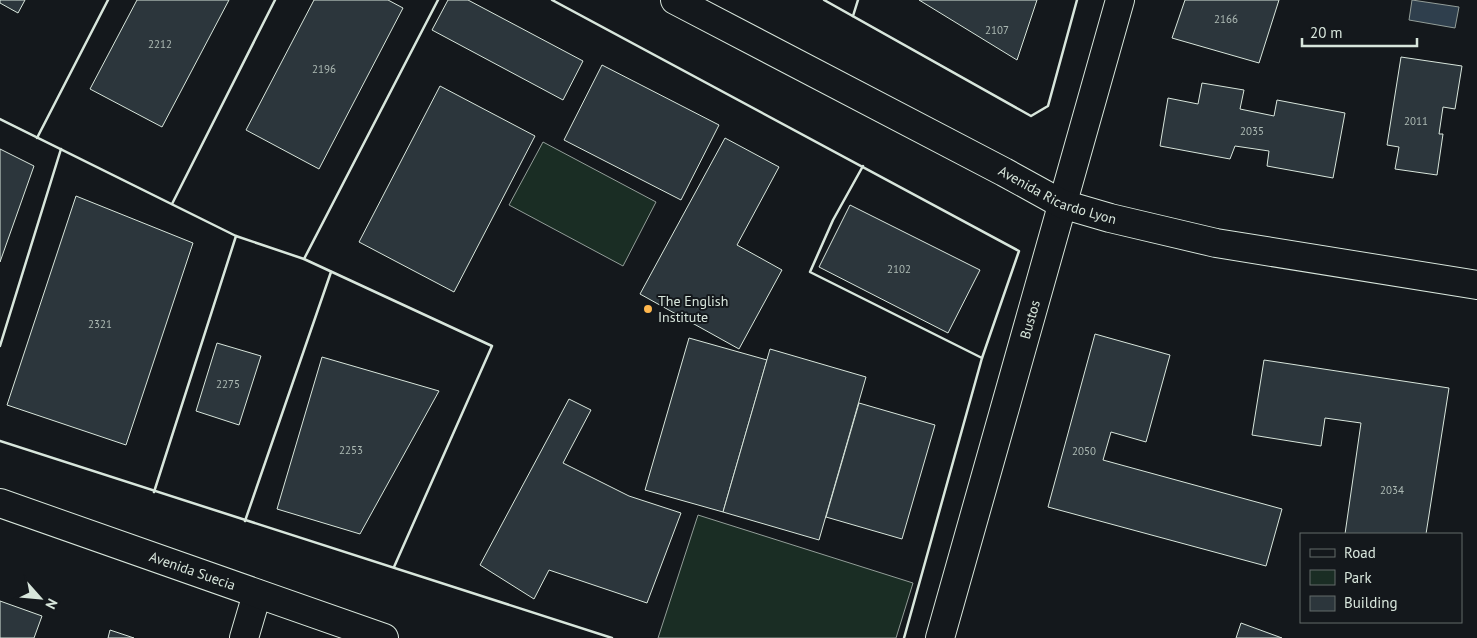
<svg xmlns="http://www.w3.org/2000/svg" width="1477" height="638" font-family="'PT Sans',sans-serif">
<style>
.green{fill:#1a2d24;stroke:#939e99}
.water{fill:#2f3f4d;stroke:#939e99}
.building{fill:#2c363c;stroke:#d8e6dc}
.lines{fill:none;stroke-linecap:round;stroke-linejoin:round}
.minor-casing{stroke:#d8e6dc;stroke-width:30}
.tertiary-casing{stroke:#d8e6dc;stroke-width:30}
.minor{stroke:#14181c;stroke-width:28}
.tertiary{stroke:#14181c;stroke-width:28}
.wall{stroke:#d8e6dc;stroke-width:2.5}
.poi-dot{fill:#ffb74d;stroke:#14181c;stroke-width:2}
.labels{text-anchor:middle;stroke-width:4;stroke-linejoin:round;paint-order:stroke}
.number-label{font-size:11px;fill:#adbab4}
.street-label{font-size:14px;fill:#d8e6dc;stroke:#14181c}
.poi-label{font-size:14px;fill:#d8e6dc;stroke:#14181c;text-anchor:start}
</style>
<rect width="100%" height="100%" fill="#14181c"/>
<g class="green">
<path d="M 543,142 L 656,202 L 623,266 L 509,205 Z"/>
<path d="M 698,515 L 913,583 L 896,638 L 658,638 Z"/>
</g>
<path class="water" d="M 1412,0 L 1459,7 L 1455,28 L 1409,20 Z"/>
<g class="building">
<path d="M 0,0 L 25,0 L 18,13 L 0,3 Z"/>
<path d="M 137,0 L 229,0 L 162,127 L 90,89 Z"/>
<path d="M 314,0 L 388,0 L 403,8 L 319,169 L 246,130 Z"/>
<path d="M 448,0 L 468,0 L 583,61 L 563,100 L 432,30 Z"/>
<path d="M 919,0 L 1037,0 L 1017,60 Z"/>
<path d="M 1185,0 L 1279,0 L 1259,63 L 1172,38 Z"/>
<path d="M 1401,57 L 1462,66 L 1455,109 L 1443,107 L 1439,134 L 1443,134 L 1437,175 L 1395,169 L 1399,147 L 1387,145 Z"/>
<path d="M 602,65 L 719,125 L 681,200 L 564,140 Z"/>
<path d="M 1202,83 L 1244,90 L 1240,109 L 1274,116 L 1277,100 L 1345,113 L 1333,178 L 1267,166 L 1269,151 L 1235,146 L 1230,159 L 1160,146 L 1168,98 L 1198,104 Z"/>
<path d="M 440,86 L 535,136 L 454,292 L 359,242 Z"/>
<path d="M 725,138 L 779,167 L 737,245 L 782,270 L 739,349 L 640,294 Z"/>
<path d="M 0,149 L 34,166 L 0,262 Z"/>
<path d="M 76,196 L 193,243 L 126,445 L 7,405 Z"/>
<path d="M 850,205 L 980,270 L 948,333 L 819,267 Z"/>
<path d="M 1095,334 L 1170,355 L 1146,442 L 1111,432 L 1103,460 L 1282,509 L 1266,566 L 1048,507 Z"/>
<path d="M 689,338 L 767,360 L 723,512 L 645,490 Z"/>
<path d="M 217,343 L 261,356 L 239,425 L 196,411 Z"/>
<path d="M 770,349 L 866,377 L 819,540 L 723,512 Z"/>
<path d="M 322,357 L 439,391 L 360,534 L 277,509 Z"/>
<path d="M 1264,360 L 1449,388 L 1426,534 L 1345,534 L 1361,423 L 1325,418 L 1321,446 L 1252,435 Z"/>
<path d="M 569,399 L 591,410 L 563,463 L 629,496 L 681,513 L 647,603 L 549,570 L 534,599 L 480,565 Z"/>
<path d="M 859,403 L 935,425 L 902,539 L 826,517 Z"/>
<path d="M 0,601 L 42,616 L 34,638 L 0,638 Z"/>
<path d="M 1241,623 L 1282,638 L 1236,638 Z"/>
<path d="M 110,630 L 134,638 L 108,638 Z"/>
</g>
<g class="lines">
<defs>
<g id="minor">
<path d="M 244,638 L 257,594"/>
<path id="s1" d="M 940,638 L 1120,0"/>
</g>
<g id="tertiary">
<path id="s2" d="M 675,0 L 1004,172 L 1062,204 L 1110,218 L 1216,243 L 1477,285"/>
<path id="s3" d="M 0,503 L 384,638"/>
</g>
</defs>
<use href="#minor" class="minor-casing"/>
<use href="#tertiary" class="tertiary-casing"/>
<use href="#minor" class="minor"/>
<use href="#tertiary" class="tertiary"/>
<g class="wall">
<path d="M 552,0 L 1019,251 L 982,358 L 904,638"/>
<path d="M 824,0 L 1031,116 L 1048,106 L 1077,0"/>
<path d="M 853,16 L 858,0"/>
<path d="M 0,119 L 236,236 L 304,259 L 492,346 L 394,567"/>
<path d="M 37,138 L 108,0"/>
<path d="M 863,166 L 833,220 L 810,272 L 982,358"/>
<path d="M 172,204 L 275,0"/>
<path d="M 304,259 L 438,0"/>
<path d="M 0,346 L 61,149"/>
<path d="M 0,441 L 612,638"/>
<path d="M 154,492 L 236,236"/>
<path d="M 245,521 L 331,272"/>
</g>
</g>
<circle class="poi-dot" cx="648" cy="309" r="5"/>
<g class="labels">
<g class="number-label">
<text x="1226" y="23">2166</text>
<text x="997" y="34">2107</text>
<text x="160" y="48">2212</text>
<text x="324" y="73">2196</text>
<text x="1416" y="125">2011</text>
<text x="1252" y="135">2035</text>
<text x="899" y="273">2102</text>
<text x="100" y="328">2321</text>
<text x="228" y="388">2275</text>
<text x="351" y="454">2253</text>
<text x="1084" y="455">2050</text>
<text x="1392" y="494">2034</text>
</g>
<g class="street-label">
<text dy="5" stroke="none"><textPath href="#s2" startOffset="430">Avenida Ricardo Lyon</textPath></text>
<text dy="5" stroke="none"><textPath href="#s1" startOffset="331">Bustos</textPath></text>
<text dy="5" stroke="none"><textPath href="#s3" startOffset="204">Avenida Suecia</textPath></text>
</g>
<g class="poi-label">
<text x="658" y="306">The English<tspan x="658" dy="16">Institute</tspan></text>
</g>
</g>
<rect x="1300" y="533" width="162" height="90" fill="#14181c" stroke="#626a69"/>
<rect x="1310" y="549" width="25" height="8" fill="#14181c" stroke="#626a69"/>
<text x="1344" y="558" font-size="15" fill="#d8e6dc">Road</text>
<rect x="1310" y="570" width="25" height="15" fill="#1a2d24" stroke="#626a69"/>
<text x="1344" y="583" font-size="15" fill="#d8e6dc">Park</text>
<rect x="1310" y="596" width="25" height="15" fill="#2c363c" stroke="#626a69"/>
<text x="1344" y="608" font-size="15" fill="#d8e6dc">Building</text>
<g transform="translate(40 598) rotate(117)" stroke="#14181c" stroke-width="4" paint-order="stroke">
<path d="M0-4L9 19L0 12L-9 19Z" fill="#d8e6dc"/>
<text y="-8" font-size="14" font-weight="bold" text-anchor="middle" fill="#d8e6dc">N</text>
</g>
<path d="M1302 38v8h115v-8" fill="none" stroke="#d8e6dc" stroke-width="2.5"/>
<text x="1310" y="38" font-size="15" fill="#d8e6dc" stroke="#14181c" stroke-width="4" paint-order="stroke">20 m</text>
</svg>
